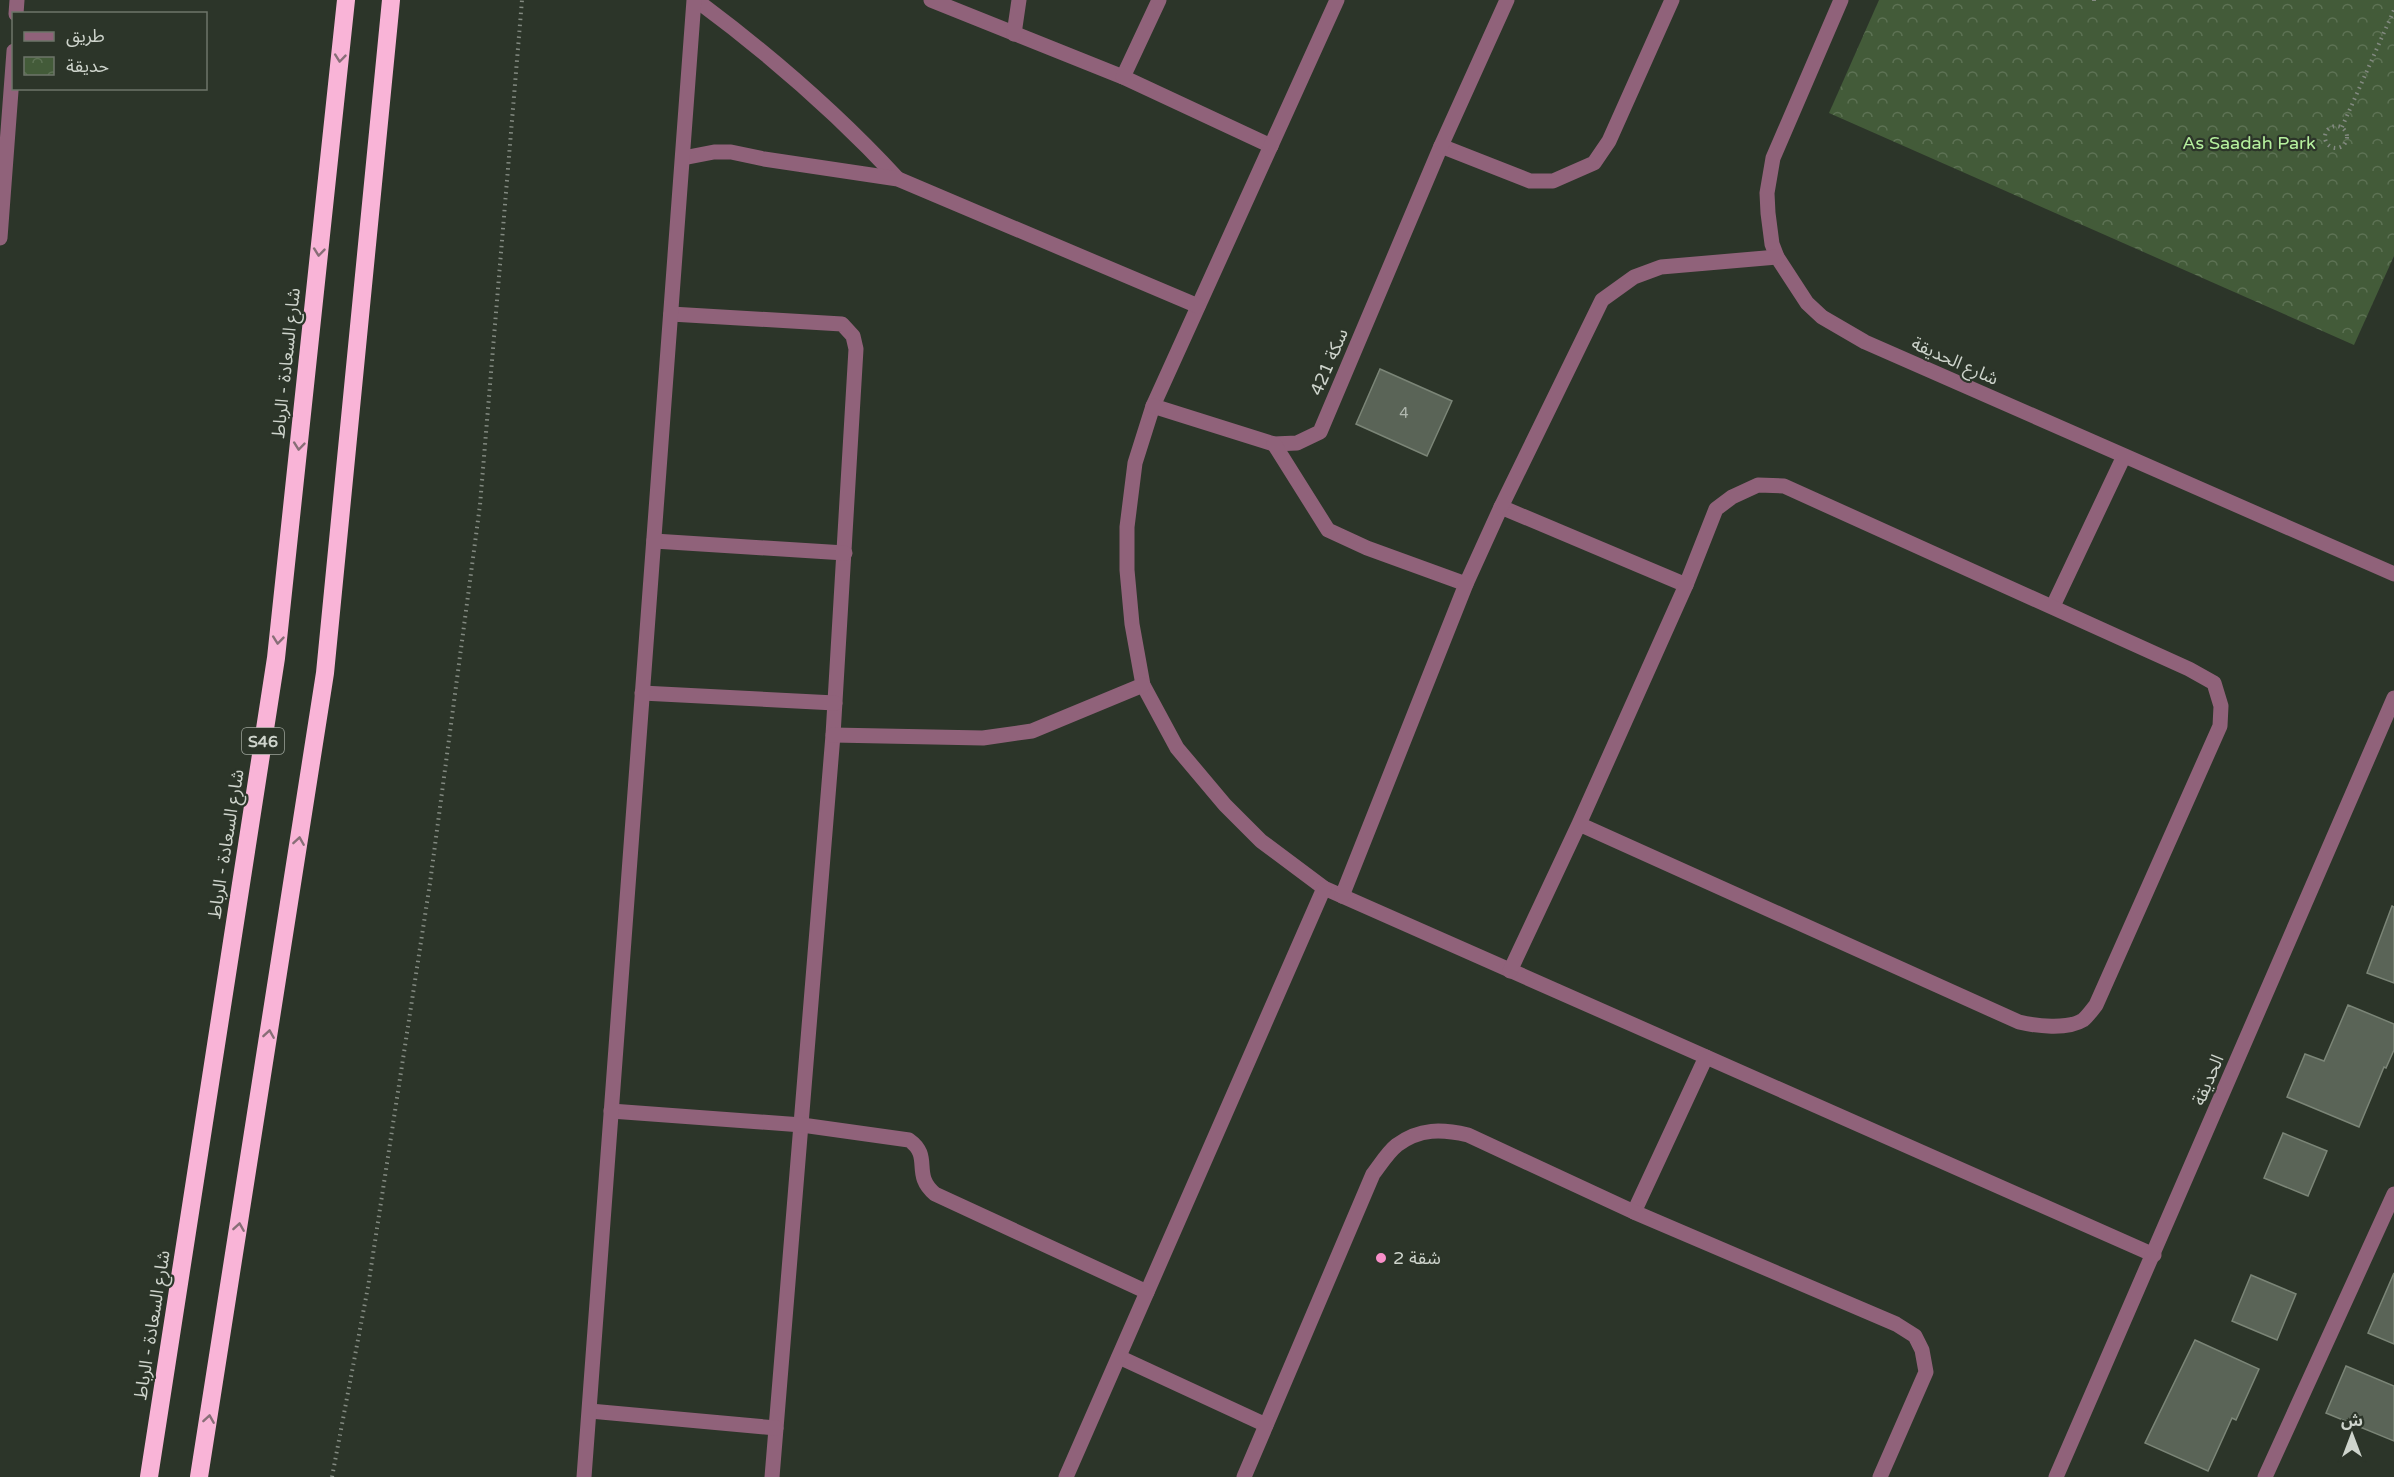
<svg xmlns="http://www.w3.org/2000/svg" width="2394" height="1477" font-family="'Varela Round','Noto Sans Arabic',sans-serif">
<style>
.park{fill:url(#park-crowns)}
.building{fill:#5a6457;stroke:#7b8577;stroke-width:1.5}
.lines{fill:none;stroke-linecap:round;stroke-linejoin:round}
.path{stroke:#838a81;stroke-width:4;stroke-dasharray:1.5 4.5;stroke-linecap:butt}
.minor{stroke:#90627a;stroke-width:15}
.highway{stroke:#f9b4d7;stroke-width:18}
.oneway{stroke:#886e77}
.poi-dot{fill:#f98fc9;stroke:#2c3529;stroke-width:2}
.labels{text-anchor:middle;stroke-width:4.5;stroke-linejoin:round;paint-order:stroke}
.number-label{font-size:15px;fill:#b1b8af}
.shield{fill:#2c3529;stroke:#9da49b;stroke-width:1.5}
.shield-label{font-size:16px;font-weight:bold;fill:#ced4cc}
.park-label{font-size:18px;fill:#b7f19f;stroke:#2c3529}
.street-label{font-size:18px;fill:#ced4cc;stroke:#2c3529}
.poi-label{font-size:18px;fill:#ced4cc;stroke:#2c3529;text-anchor:start}
</style>
<defs>
<pattern id="park-crowns" width="20" height="18" patternUnits="userSpaceOnUse" patternTransform="scale(1.5)"><rect width="20" height="18" fill="#435b39"/><path d="M2 6a3 3 0 1 1 6 0M12 15a3 3 0 1 1 6 0" fill="none" stroke="#5d7254"/></pattern>
</defs>
<rect width="100%" height="100%" fill="#2c3529"/>
<path class="park" d="M 1879,0 L 2394,0 L 2394,256 L 2354,345 L 1829,113 Z"/>
<g class="building">
<path d="M 1380,369 L 1452,401 L 1427,456 L 1356,424 Z"/>
<path d="M 2392,906 L 2394,907 L 2394,983 L 2367,973 Z"/>
<path d="M 2348,1005 L 2394,1024 L 2394,1050 L 2386,1068 L 2384,1067 L 2359,1127 L 2287,1097 L 2305,1054 L 2324,1061 Z"/>
<path d="M 2283,1133 L 2327,1151 L 2308,1196 L 2264,1178 Z"/>
<path d="M 2394,1273 L 2394,1344 L 2368,1333 Z"/>
<path d="M 2251,1275 L 2296,1294 L 2277,1340 L 2232,1321 Z"/>
<path d="M 2195,1340 L 2259,1369 L 2236,1420 L 2232,1418 L 2208,1471 L 2145,1443 Z"/>
<path d="M 2346,1366 L 2394,1386 L 2394,1441 L 2326,1413 Z"/>
</g>
<g class="lines">
<g class="path">
<path d="M 2094,1 L 2094,0"/>
<circle cx="2336" cy="137" r="11"/>
<path d="M 2342,127 L 2394,10"/>
<path d="M 332,1477 L 368,1287 L 430,883 L 480,505 L 522,0"/>
</g>
<g class="minor">
<path d="M 696,0 C 769,54 836,112 898,179"/>
<path d="M 931,0 L 1123,77 L 1271,146"/>
<path d="M 1337,0 L 1153,406 L 1135,463 L 1127,527 L 1127,570 L 1132,624 L 1143,685 L 1177,748 L 1225,805 L 1261,841 L 1324,888 L 2154,1255"/>
<path d="M 1841,0 L 1773,158 L 1767,193 L 1768,213 L 1772,244 L 1777,257 L 1807,303 L 1822,317 L 1865,342 L 2394,574"/>
<path d="M 16,14 L 17,0"/>
<path d="M 1014,34 L 1019,0"/>
<path d="M 1123,77 L 1159,0"/>
<path d="M 1441,146 L 1530,181 L 1553,181 L 1594,163 L 1609,141 L 1672,0"/>
<path d="M 683,158 L 714,152 L 731,152 L 764,159 L 898,179 L 1198,306"/>
<path d="M 0,238 L 14,51"/>
<path d="M 671,314 L 842,324 L 853,336 L 856,349 L 833,735 L 772,1477"/>
<path d="M 1153,406 L 1274,444 L 1297,443 L 1320,432 L 1441,146 L 1507,0"/>
<path d="M 1274,444 L 1328,530 L 1367,548 L 1466,584"/>
<path d="M 1501,507 L 1686,585"/>
<path d="M 654,541 L 845,553"/>
<path d="M 2053,606 L 2124,456"/>
<path d="M 642,693 L 835,703"/>
<path d="M 833,735 L 983,738 L 1032,731 L 1143,685"/>
<path d="M 1342,896 L 1466,584 L 1501,507 L 1602,300 L 1634,277 L 1661,267 L 1777,257"/>
<path d="M 1510,971 L 1579,824 L 1686,585 L 1716,509 L 1732,497 L 1758,485 L 1784,486 L 2189,669 L 2214,683 L 2221,706 L 2220,726 L 2096,1005 C 2092,1010 2087,1017 2083,1020 C 2067,1030 2036,1026 2019,1022 L 1579,824"/>
<path d="M 611,1111 L 802,1125 L 909,1140 C 933,1157 911,1174 935,1194 L 1147,1292"/>
<path d="M 1634,1212 L 1706,1057"/>
<path d="M 1119,1357 L 1266,1425"/>
<path d="M 590,1411 L 776,1428"/>
<path d="M 584,1477 L 694,0"/>
<path d="M 1066,1477 L 1324,888"/>
<path d="M 1244,1477 L 1373,1174 C 1380,1165 1388,1152 1397,1145 C 1420,1128 1442,1129 1468,1135 L 1634,1212 L 1896,1324 L 1915,1336 L 1922,1350 L 1926,1372 L 1880,1477"/>
<path d="M 2056,1477 L 2394,698"/>
<path d="M 2265,1477 L 2394,1194"/>
</g>
<g class="highway">
<path d="M 149,1477 L 276,658 L 346,0"/>
<path d="M 199,1477 L 325,673 L 391,0"/>
</g>
</g>
<defs><path id="oneway-chevron" d="M-2-3.5L2.5 0L-2 3.5" fill="none" stroke-width="1.6" stroke-linecap="round" stroke-linejoin="round" transform="scale(1.5)"/></defs>
<g class="oneway">
<use href="#oneway-chevron" transform="translate(340 58) rotate(96)"/>
<use href="#oneway-chevron" transform="translate(319 252) rotate(96)"/>
<use href="#oneway-chevron" transform="translate(299 446) rotate(96)"/>
<use href="#oneway-chevron" transform="translate(278 640) rotate(96)"/>
<use href="#oneway-chevron" transform="translate(299 841) rotate(-81)"/>
<use href="#oneway-chevron" transform="translate(269 1034) rotate(-81)"/>
<use href="#oneway-chevron" transform="translate(239 1227) rotate(-81)"/>
<use href="#oneway-chevron" transform="translate(209 1419) rotate(-81)"/>
</g>
<circle class="poi-dot" cx="1381" cy="1258" r="6"/>
<g class="labels">
<g class="number-label">
<text x="1404" y="418">4</text>
</g>
<rect class="shield" x="242" y="728" width="42" height="26" rx="4.5"/>
<g class="shield-label">
<text x="263" y="747">S46</text>
</g>
<g class="park-label">
<text x="2249" y="149">As Saadah Park</text>
</g>
<g class="street-label">
<text transform="translate(1955 361) rotate(24)" y="6">شارع الحديقة</text>
<text transform="translate(1329 362) rotate(-67)" y="6">سكة 421</text>
<text transform="translate(286 363) rotate(-84)" y="6">شارع السعادة - الرباط</text>
<text transform="translate(226 844) rotate(-81)" y="6">شارع السعادة - الرباط</text>
<text transform="translate(2208 1080) rotate(-67)" y="6">الحديقة</text>
<text transform="translate(152 1325) rotate(-81)" y="6">شارع السعادة - الرباط</text>
</g>
<g class="poi-label">
<text x="1393" y="1264">شقة 2</text>
</g>
</g>
<rect x="12" y="12" width="195" height="78" fill="#2c3529" stroke="#6d756a" stroke-width="1.5"/>
<rect x="24" y="32" width="30" height="9" fill="#90627a" stroke="#6d756a" stroke-width="1.5"/>
<text x="66" y="42" font-size="18" fill="#ced4cc">طريق</text>
<rect x="24" y="57" width="30" height="18" fill="url(#park-crowns)" stroke="#6d756a" stroke-width="1.5"/>
<text x="66" y="72" font-size="18" fill="#ced4cc">حديقة</text>
<g transform="translate(2352 1435)" stroke="#2c3529" stroke-width="4.5" paint-order="stroke">
<path d="M0-4.5L10 22L0 15L-10 22Z" fill="#ced4cc"/>
<text y="-9" font-size="16" font-weight="bold" text-anchor="middle" fill="#ced4cc">ش</text>
</g>
</svg>
